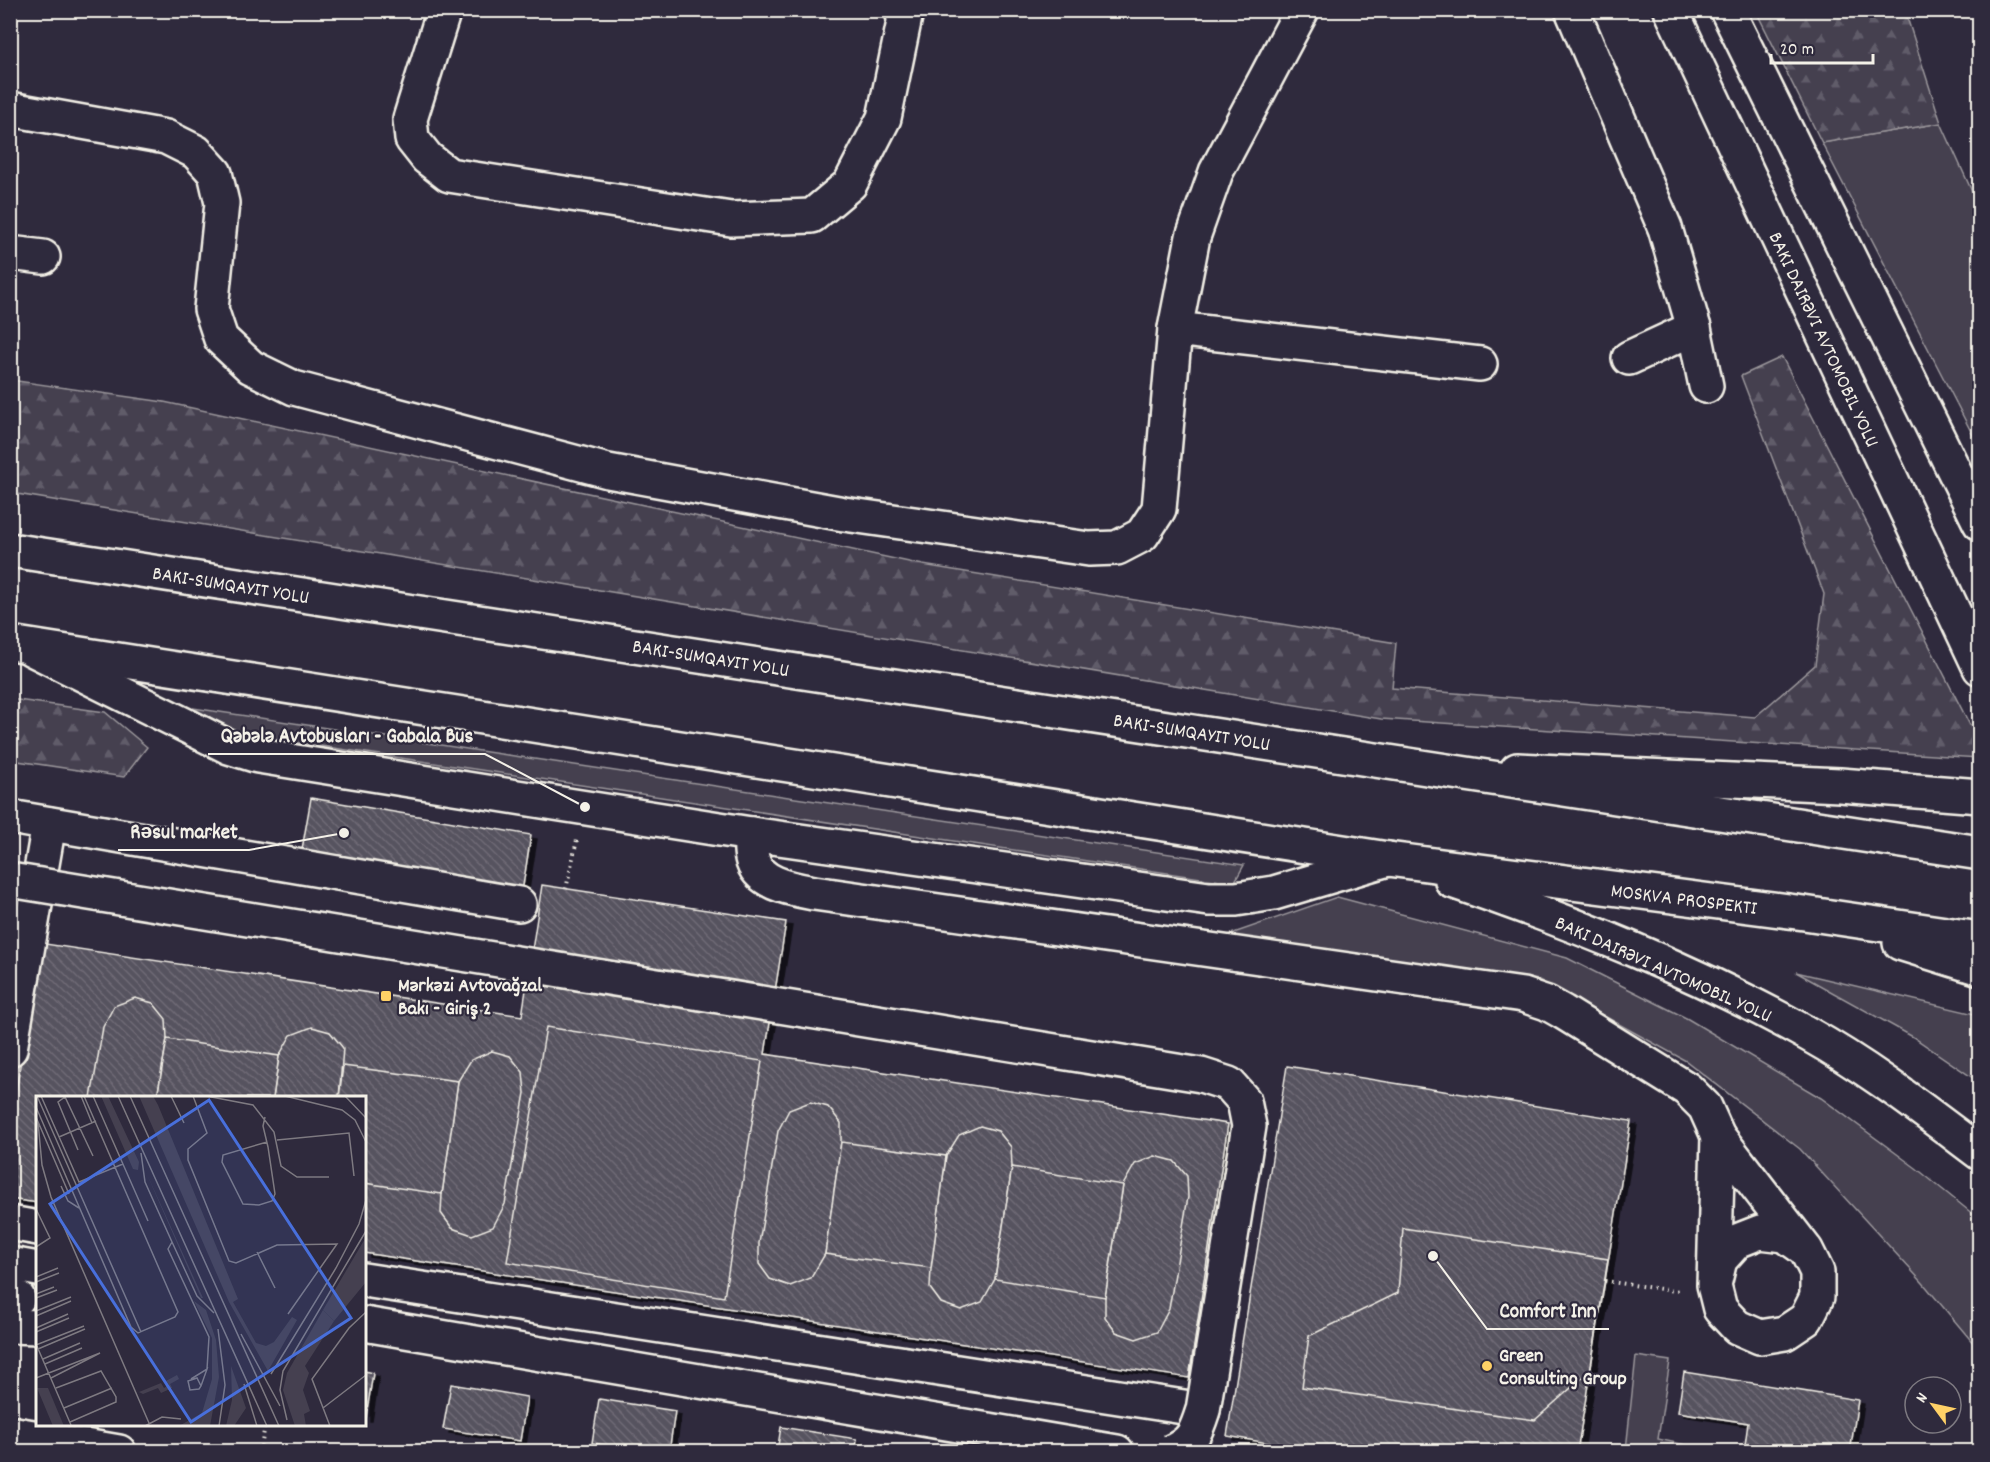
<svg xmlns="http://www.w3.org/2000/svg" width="1990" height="1462" font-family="Dekko,sans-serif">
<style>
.green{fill:#454050;stroke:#9c989c;stroke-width:1.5}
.forest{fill:url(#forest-firs);stroke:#9c989c;stroke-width:1.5}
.building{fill:url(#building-back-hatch);stroke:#f4f1e8;stroke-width:1.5;filter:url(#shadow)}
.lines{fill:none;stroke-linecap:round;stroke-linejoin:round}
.minor-casing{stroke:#f4f1e8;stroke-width:38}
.major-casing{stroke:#f4f1e8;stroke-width:38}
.highway-casing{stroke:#f4f1e8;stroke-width:38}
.path{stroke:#f4f1e8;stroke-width:4;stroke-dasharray:1.5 4.5;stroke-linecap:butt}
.minor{stroke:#2f2a3d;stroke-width:33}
.major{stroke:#2f2a3d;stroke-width:33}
.highway{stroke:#2f2a3d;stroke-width:33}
.minor-bridge-casing{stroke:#f4f1e8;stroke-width:38;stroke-linecap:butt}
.minor-bridge{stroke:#2f2a3d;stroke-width:33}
.poi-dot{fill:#ffd166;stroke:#2f2a3d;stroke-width:2}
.labels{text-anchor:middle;stroke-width:4.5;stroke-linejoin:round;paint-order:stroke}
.street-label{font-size:20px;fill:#f4f1e8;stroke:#2f2a3d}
.poi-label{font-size:20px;font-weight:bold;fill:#f4f1e8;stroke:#2f2a3d;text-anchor:start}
.inset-road{fill:none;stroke:#7e7a81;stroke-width:1.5}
.view{fill:#486fdb;fill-opacity:0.15;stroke:#486fdb;stroke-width:3}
.inset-edge{fill:none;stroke:#f4f1e8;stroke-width:3}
.leader{fill:none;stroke:#f4f1e8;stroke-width:2}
.callout-dot{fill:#f4f1e8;stroke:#2f2a3d;stroke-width:2}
.callout-label{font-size:21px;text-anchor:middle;font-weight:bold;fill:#f4f1e8;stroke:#2f2a3d;stroke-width:4.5;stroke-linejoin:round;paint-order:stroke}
</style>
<defs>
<pattern id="forest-firs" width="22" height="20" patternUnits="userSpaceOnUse" patternTransform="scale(1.5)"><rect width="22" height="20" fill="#454050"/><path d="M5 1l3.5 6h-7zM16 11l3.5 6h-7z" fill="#605c69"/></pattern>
<pattern id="building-back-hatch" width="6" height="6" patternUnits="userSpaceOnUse" patternTransform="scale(1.5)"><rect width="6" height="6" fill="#56525f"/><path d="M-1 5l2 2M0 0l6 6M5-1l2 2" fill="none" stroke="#6f6b76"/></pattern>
<filter id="shadow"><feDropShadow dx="6" dy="4" stdDeviation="0" flood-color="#0009"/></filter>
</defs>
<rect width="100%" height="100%" fill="#2f2a3d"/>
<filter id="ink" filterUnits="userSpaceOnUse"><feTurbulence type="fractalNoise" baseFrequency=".0167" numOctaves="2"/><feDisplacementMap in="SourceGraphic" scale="12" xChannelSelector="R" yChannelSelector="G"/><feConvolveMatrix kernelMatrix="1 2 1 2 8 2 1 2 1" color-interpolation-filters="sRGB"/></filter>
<g filter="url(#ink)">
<g class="green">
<path d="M 1941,123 L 1979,207 L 1979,447 L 1822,143 Z"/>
<path d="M 193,708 L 1244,865 L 1234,883 L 241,734 Z"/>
<path d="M 1337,897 L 1567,958 L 1688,1019 L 1821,1098 L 1916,1168 L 1979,1219 L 1979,1350 L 1923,1283 L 1800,1149 L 1686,1061 L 1539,980 L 1228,935 Z"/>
<path d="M 1796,972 L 1979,1015 L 1979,1082 L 1913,1037 Z"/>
<path d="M 1636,1356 L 1670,1361 L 1658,1439 L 1695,1447 L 1695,1451 L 1626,1450 Z"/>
</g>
<g class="forest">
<path d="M 1756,11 L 1905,11 L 1941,123 L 1822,143 Z"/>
<path d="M 1782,357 L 1979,743 L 1979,758 L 1381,719 L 11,493 L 11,380 L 164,402 L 923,565 L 1396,643 L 1392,688 L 1755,717 L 1815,665 L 1824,594 L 1741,376 Z"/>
<path d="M 10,699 L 105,712 L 147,747 L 124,777 L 11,760 Z"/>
</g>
<g class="building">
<path d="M 311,798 L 531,835 L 522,892 L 301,855 Z"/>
<path d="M 542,885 L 786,922 L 765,1054 L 1228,1124 L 1189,1378 L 364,1253 L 364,1098 L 38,1098 L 38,1203 L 10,1199 L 10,1130 L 39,943 L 522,1016 Z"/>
<path d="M 135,998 L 153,1003 L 166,1019 L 167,1039 L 157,1098 L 91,1098 L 103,1027 L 114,1006 Z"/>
<path d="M 312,1027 L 330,1032 L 343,1048 L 339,1098 L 273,1098 L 279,1056 L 291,1035 Z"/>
<path d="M 546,1027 L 762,1061 L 724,1297 L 507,1262 Z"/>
<path d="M 167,1039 L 279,1056 L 273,1098 L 157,1098 Z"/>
<path d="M 492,1051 L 510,1056 L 523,1072 L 525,1093 L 505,1204 L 493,1227 L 472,1235 L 452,1228 L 441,1213 L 442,1194 L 458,1081 L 471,1060 Z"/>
<path d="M 343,1066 L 458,1081 L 442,1194 L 364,1183 L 364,1098 L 339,1098 Z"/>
<path d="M 1287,1066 L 1631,1121 L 1577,1452 L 1319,1452 L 1227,1436 Z"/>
<path d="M 810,1102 L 828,1107 L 841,1123 L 841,1142 L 825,1254 L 811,1278 L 790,1286 L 770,1279 L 759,1264 L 759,1243 L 778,1131 L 789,1110 Z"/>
<path d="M 980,1126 L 998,1131 L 1011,1147 L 1012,1167 L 995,1279 L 982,1302 L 961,1310 L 941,1303 L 930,1288 L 931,1268 L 946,1156 L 959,1135 Z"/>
<path d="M 841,1142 L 946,1156 L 931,1268 L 825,1254 Z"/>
<path d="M 1155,1156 L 1174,1161 L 1187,1176 L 1188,1197 L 1169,1309 L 1157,1332 L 1136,1339 L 1116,1332 L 1105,1317 L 1105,1297 L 1123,1185 L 1135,1164 Z"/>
<path d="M 1012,1167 L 1123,1185 L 1105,1297 L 995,1279 Z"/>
<path d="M 1403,1228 L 1608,1259 L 1590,1371 L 1535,1420 L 1302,1387 L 1309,1336 L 1398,1293 Z"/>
<path d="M 364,1371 L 373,1373 L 366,1417 L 364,1417 Z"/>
<path d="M 1684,1372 L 1858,1400 L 1850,1452 L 1744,1452 L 1748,1423 L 1678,1412 Z"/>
<path d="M 451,1384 L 527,1397 L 520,1441 L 443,1429 Z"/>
<path d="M 599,1399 L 675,1411 L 669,1452 L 642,1452 L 592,1443 Z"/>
<path d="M 781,1427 L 857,1439 L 855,1452 L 777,1452 Z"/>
</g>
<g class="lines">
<defs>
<g id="minor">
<path d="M 444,10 L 410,119 L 412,139 L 427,158 L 449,175 L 731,219 L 812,216 L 850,184 L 884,118 L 905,17 L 901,10"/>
<path d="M 1572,10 L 1665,228 L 1694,328 L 1706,386"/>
<path d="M 10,109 L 166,137 L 196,152 L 215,173 L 222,203 L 211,309 L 221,339 L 251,367 L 294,388 L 608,471 L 844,514 L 1089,549 L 1117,548 L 1142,535 L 1159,509 L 1175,329 L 1193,237 L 1216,172 L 1302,10"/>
<path d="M 10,253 L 43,257"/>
<path d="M 1175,329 L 1480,364"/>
<path d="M 1629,358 L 1694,328"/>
<path d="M 32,649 L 229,747 L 258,756 L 751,834 L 1209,899 L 1236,899 L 1274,893 L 1388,859"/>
<path d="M 10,817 L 519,904"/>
<path d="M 751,834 C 751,842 750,850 752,858 C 757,884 793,889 814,893 L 1523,995 L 1547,1003 L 1563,1012 L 1687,1089 L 1705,1107 L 1718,1136"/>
<path d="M 10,1049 L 49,824"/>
<path d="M 10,1223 L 38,1228"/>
<path d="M 10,1264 L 38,1269"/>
<path d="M 364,1280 L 1203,1410"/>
<path d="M 1714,1285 L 1718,1136 L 1806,1250 L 1817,1272 L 1817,1297 L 1806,1319 L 1785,1333 L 1760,1337 L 1737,1327 L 1720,1309 L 1714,1285 L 1720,1260 L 1737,1241 L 1760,1232 L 1785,1235 L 1806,1250"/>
<path d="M 10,1297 L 18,1298"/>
<path d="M 364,1324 L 1117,1452"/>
<path d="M 10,1326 L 38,1327"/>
<path d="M 10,1433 L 119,1452"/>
</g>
<g id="major">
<path d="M 1727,10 L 1980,523"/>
<path d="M 1517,770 L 1840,785 L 1980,796"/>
</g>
<g id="highway">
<path d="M 1671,10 L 1980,668"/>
<path d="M 10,550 L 1980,853"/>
<path d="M 10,643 L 1388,859 L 1804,913 L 1980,939"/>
<path d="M 1452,881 C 1574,923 1695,971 1808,1034 C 1869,1068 1924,1111 1980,1153"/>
<path d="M 1900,943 L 1980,968"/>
</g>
</defs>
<use href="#minor" class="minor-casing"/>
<use href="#major" class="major-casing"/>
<use href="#highway" class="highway-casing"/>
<g class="path">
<path d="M 566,889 L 577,840"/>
<path d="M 1605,1281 L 1675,1291 L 1681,1290"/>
<path d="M 260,1452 L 265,1426"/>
</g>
<use href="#minor" class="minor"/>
<use href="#major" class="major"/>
<use href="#highway" class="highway"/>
<defs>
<path id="minor-bridge" d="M 10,880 L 1201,1075 L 1229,1084 L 1244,1101 L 1249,1126 L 1203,1410 C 1196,1432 1193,1442 1171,1452"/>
</defs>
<use href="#minor-bridge" class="minor-bridge-casing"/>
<use href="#minor-bridge" class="minor-bridge"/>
</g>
</g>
<g class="poi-dot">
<rect x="380" y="990" width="12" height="12" rx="3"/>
<circle cx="1487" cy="1366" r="6"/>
</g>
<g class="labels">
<g class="street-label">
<text transform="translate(1825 339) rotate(65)" y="7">BAKI DAIRƏVI AVTOMOBIL YOLU</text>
<text transform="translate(231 584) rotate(9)" y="7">BAKI-SUMQAYIT YOLU</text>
<text transform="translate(711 657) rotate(9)" y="7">BAKI-SUMQAYIT YOLU</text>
<text transform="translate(1192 731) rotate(9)" y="7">BAKI-SUMQAYIT YOLU</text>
<text transform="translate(1684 898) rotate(7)" y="7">MOSKVA PROSPEKTI</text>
<text transform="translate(1664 968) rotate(24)" y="7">BAKI DAIRƏVI AVTOMOBIL YOLU</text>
</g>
<g class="poi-label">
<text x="398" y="991">Mərkəzi Avtovağzal<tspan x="398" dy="23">Bakı - Giriş 2</tspan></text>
<text x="1499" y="1361">Green<tspan x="1499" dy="23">Consulting Group</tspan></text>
</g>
</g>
<g transform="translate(36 1096)">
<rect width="330" height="330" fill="#2f2a3d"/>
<path d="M 110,76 L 167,202 L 165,202 ZM 158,205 L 170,214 L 180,244 L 183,281 L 174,330 L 143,330 L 166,317 L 176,283 L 176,242 ZM 287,214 L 298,225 L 269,270 L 273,277 L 267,294 L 274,315 L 268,318 L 270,330 L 259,330 L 247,294 L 251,277 ZM 195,270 L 210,312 L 198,330 L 190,330 L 196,304 ZM 141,279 L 143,283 L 134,288 L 136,292 L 125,297 L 122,292 L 107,298 L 103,296 L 125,287 L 128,292 L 133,289 L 130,285 Z" fill="#454050"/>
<path d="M 65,0 L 72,0 L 103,66 L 102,74 L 97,73 ZM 103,0 L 117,0 L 122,9 L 202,203 L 197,206 L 220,247 L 230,250 L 238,246 L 256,221 L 261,224 L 232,275 L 193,206 ZM 330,141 L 330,186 L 298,225 L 287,214 ZM 1,292 L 12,292 L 28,330 L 17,330 Z" fill="#454050"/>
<path class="inset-road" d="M 1,0 L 105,236M 5,0 L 43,86 L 87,68M 45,0 L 56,27M 57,0 L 112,125M 82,0 L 231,330M 94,0 L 243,330M 135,0 L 148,27M 157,0 L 171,37 L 152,53 L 152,64 L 193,165 L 200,167 L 241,149 L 301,148 L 252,218M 170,0 L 217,9 L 238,36 L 245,70 L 261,81 L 293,81M 249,0 L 306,14 L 319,24 L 330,46M 309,0 L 330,22M 0,11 L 95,231 L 102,237 L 139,221 L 142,216 L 48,0M 0,21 L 33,98M 229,21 L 227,30 L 232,51 L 239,98 L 236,105 L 223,109 L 207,108 L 186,66 L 187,59 L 231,46M 2,26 L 6,69 L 15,101 L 113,327M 23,41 L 60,25M 241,44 L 313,37 L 318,80M 42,54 L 22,6 L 29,1 L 57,60M 105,57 L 109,86 L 136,146 L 161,200 L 178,217M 25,90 L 32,105 L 43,112M 0,113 L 14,142 L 0,151M 136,146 L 132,153 L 173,241 L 171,273M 221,156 L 239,192M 0,181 L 22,172M 0,186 L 23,177M 0,198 L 18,191M 0,202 L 21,194M 0,215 L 35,201M 0,220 L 35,205M 0,232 L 32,218M 182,233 L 189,289 L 183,330M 0,236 L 33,222M 205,238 L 244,310M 0,248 L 35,329M 0,249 L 48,230M 2,253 L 49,233M 7,263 L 44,247M 9,268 L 46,252M 235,278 L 300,172 L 323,128 L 330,104M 0,282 L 64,257 L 15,282M 155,283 L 171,273 L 165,290 L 163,293 L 154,294 L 152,285 L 161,282 L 165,290M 208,288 L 221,330M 20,292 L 65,275 L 80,301 L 80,306 L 34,326M 28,312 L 76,292M 287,312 L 330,279M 251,324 L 244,294 L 247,275 L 330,135M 109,330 L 126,321 L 145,323M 294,330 L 276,283 L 313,232 L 330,216"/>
<path class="view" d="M 173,4 L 315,222 L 155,326 L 14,108 Z"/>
<rect width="330" height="330" class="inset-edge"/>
</g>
<path class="leader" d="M585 807L485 754H208M344 833L249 850H118M1433 1256L1487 1329H1609"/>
<g class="callout-dot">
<circle cx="585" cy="807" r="6"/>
<circle cx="344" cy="833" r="6"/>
<circle cx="1433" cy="1256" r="6"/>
</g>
<g class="callout-label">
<text x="347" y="742">Qəbələ Avtobusları - Gabala Bus</text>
<text x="184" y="838">Rәsul market</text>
<text x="1548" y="1317">Comfort Inn</text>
</g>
<rect width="1990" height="1462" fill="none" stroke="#2f2a3d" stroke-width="36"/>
<rect x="18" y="18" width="1954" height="1426" fill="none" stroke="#f4f1e8" stroke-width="2" filter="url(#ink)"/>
<g transform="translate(1933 1405) rotate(303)"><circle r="28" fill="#2f2a3d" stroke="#7e7a81" stroke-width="1.5"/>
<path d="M0-4.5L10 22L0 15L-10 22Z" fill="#ffd166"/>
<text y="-9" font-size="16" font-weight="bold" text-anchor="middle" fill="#f4f1e8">N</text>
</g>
<path d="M1771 54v9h102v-9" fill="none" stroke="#f4f1e8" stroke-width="3"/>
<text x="1780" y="54" font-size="18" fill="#f4f1e8" stroke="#2f2a3d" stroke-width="4.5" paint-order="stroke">20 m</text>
</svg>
